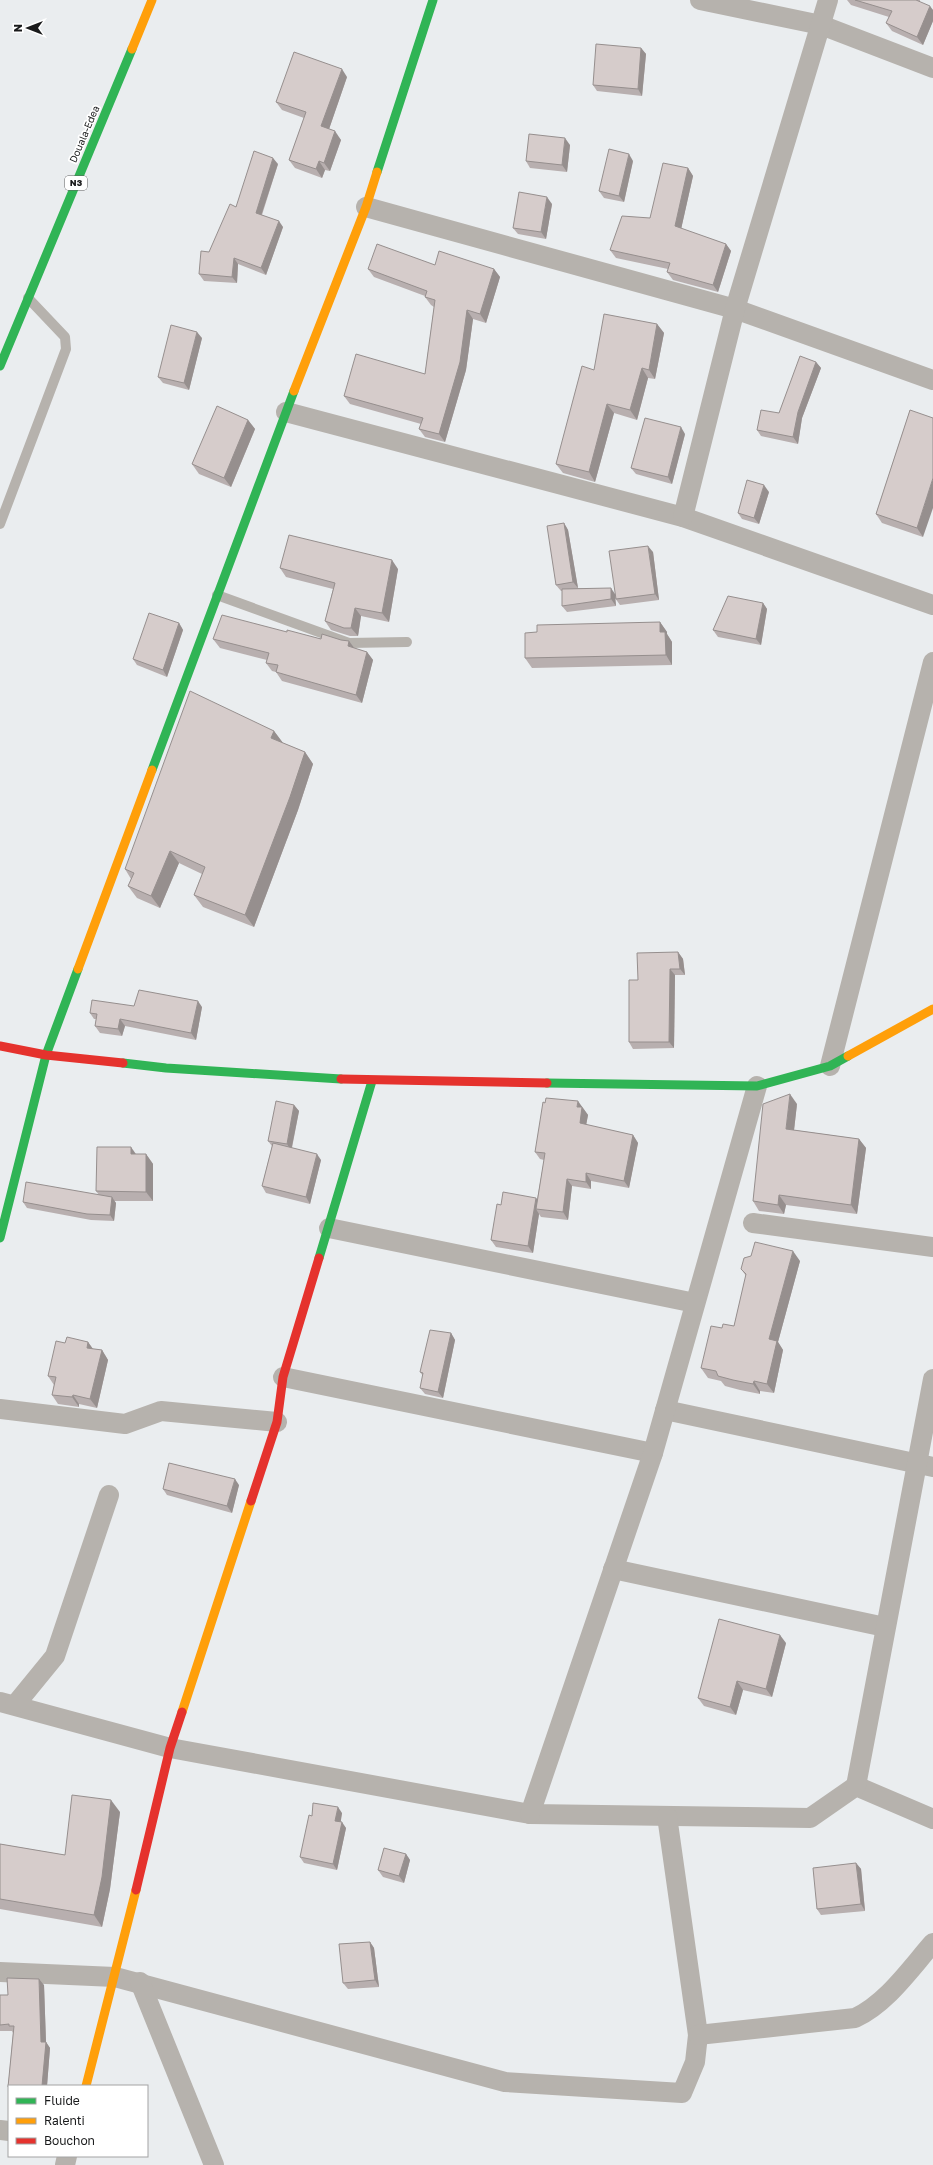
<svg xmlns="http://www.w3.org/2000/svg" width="933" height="2165" font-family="'Golos Text',sans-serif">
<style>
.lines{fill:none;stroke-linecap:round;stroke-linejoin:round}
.lane{stroke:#b6b2ad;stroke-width:10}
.street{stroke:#b6b2ad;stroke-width:20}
.fast{stroke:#30b455;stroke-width:9}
.slow{stroke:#ff9f0a;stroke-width:9}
.jam{stroke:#e5322d;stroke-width:9}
.wall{fill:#b8afaf}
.shaded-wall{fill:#968f8e}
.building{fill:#d6cccb;stroke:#968f8e}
.labels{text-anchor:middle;stroke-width:3.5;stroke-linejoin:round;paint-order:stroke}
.shield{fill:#fff;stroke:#5e5f5f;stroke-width:1}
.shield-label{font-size:9px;font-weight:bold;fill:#191a1b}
.street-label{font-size:10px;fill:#191a1b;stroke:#fff}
</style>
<rect width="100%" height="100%" fill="#eaedef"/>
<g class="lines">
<g class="lane">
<path d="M 0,524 L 66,349 L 65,337 L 28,298"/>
<path d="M 217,595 L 349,643 L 407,642"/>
</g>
<g class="street">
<path d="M 700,0 L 821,25 L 933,68"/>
<path d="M 366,207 L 735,309 L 933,380"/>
<path d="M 286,412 L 683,517 L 933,605"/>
<path d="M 683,517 L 735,309 L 828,0"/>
<path d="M 830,1066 L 933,662"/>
<path d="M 753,1223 L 933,1247"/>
<path d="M 329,1228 L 695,1303"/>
<path d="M 283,1377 L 653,1453"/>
<path d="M 0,1409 L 125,1424 L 161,1411 L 277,1422"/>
<path d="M 665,1410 L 933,1467"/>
<path d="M 613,1569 L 885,1627"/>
<path d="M 0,1702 L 170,1748 L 530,1814 L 810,1818 L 856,1786 L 933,1819"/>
<path d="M 15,1705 L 55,1656 L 109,1495"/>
<path d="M 856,1786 L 933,1379"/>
<path d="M 530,1814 L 653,1453 L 757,1086"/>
<path d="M 0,1972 L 115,1977 L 505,2082 L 682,2093 L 695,2062 L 698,2035 L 667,1816"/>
<path d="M 140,1982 L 214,2165"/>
<path d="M 698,2035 L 855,2018 C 887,2003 910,1969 933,1943"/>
<path d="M 0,2130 L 9,2131"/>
<path d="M 65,2165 L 67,2156"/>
</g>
<g class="fast">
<path d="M 377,172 L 433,0"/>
<path d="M 0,366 L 132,49"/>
<path d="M 152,770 L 294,391"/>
<path d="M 123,1063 L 166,1068 L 341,1079"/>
<path d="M 547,1083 L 757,1086 L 830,1066 L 848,1056"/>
<path d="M 0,1238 L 46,1055 L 78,969"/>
<path d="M 319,1258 L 372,1081"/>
</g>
<g class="slow">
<path d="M 132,49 L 152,0"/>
<path d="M 294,391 L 366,207 L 377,172"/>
<path d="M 78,969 L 152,770"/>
<path d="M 848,1056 L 933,1009"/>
<path d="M 182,1712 L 251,1501"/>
<path d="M 86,2086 L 136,1890"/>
</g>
<g class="jam">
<path d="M 0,1046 L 46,1055 L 123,1063"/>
<path d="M 341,1079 L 547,1083"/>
<path d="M 251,1501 L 277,1422 L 283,1377 L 319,1258"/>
<path d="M 136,1890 L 170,1748 L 182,1712"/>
</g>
</g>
<g class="wall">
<path d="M 847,0 L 920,0 L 920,2 L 933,10 L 933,21 L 923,45 L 892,31 L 886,23 L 889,17 L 851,5 Z"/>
<path d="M 641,48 L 646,54 L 642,96 L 597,91 L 593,85 Z"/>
<path d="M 347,77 L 329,129 L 341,140 L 330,171 L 325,170 L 322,178 L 295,168 L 289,160 L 304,118 L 282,110 L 276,102 Z"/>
<path d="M 570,145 L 567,172 L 530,168 L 526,161 Z"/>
<path d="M 633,161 L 624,202 L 604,198 L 599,191 Z"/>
<path d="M 278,164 L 262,215 L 283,227 L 266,275 L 238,264 L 237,283 L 204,281 L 199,274 L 209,252 L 236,207 Z"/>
<path d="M 688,168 L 693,176 L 681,229 L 726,244 L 731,251 L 718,292 L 673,280 L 667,272 L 668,269 L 616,258 L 610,250 L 650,218 Z"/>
<path d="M 552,204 L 546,239 L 518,234 L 513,228 Z"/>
<path d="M 435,265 L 494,269 L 500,277 L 486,323 L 473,319 L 466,370 L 445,442 L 425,437 L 419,429 L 421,424 L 350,404 L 344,396 L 425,374 L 434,307 L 431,305 L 425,297 L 425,296 L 374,277 L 368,269 Z"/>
<path d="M 657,324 L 664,333 L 655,379 L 648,378 L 637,420 L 614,413 L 595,482 L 563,473 L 556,464 Z"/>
<path d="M 202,338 L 189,390 L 163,383 L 158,377 Z"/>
<path d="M 816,362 L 821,368 L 802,418 L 798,444 L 761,436 L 757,430 L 779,413 Z"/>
<path d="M 910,410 L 923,537 L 882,523 L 876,514 Z"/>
<path d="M 248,420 L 255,429 L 231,487 L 199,474 L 192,464 Z"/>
<path d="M 685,434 L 672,484 L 636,474 L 631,468 Z"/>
<path d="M 769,492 L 759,524 L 742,519 L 738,513 Z"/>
<path d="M 564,523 L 568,530 L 578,588 L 615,594 L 653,552 L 659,600 L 620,605 L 615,598 L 616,606 L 567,612 L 562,606 L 562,591 L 561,591 L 556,585 Z"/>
<path d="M 280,568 L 398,569 L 389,622 L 361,616 L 358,636 L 350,636 L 331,630 L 325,621 L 333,589 L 286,577 Z"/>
<path d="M 763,603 L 767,609 L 761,645 L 718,637 L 713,630 Z"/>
<path d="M 660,622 L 667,632 L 667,634 L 672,642 L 672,665 L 532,668 L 525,658 L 537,632 Z"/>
<path d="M 179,623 L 183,630 L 167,677 L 137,665 L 133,659 Z"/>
<path d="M 287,632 L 321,639 L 349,641 L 354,648 L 367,652 L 373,660 L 362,703 L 282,681 L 276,672 L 272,671 L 266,663 L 267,660 L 220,648 L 213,639 Z"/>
<path d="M 274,731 L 283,743 L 305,752 L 313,764 L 298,810 L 254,927 L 203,907 L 194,895 L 202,874 L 179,863 L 160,908 L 137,898 L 128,886 L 131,879 L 125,869 Z"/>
<path d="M 678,952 L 683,959 L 685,975 L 675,975 L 674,1048 L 633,1049 L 629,1042 L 638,980 Z"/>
<path d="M 134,1006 L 202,1007 L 196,1040 L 125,1026 L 122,1036 L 100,1033 L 95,1026 L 96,1019 L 94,1019 L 90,1013 Z"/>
<path d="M 797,1104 L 794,1130 L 859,1139 L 866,1148 L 857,1214 L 786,1205 L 784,1214 L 759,1211 L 753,1201 Z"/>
<path d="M 294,1105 L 299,1111 L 292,1148 L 321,1160 L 310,1204 L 266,1193 L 262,1186 L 272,1146 L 268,1141 Z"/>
<path d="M 583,1108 L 588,1115 L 586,1125 L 633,1135 L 638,1143 L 629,1188 L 591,1181 L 591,1189 L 572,1186 L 568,1220 L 541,1217 L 539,1214 L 533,1253 L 496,1247 L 491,1240 L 501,1205 L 536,1198 L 537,1200 L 544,1160 L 540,1159 L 535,1152 Z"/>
<path d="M 136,1154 L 146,1154 L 153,1164 L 153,1201 L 114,1201 L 116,1203 L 114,1221 L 91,1220 L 27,1208 L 23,1202 L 99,1195 L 96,1191 Z"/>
<path d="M 800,1261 L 778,1342 L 783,1350 L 774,1393 L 760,1391 L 760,1394 L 740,1390 L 725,1386 L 721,1381 L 708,1378 L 701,1368 L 722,1328 L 734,1326 L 746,1276 L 741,1269 Z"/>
<path d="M 451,1333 L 455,1340 L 443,1398 L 425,1394 L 420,1388 L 423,1376 L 420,1372 Z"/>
<path d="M 88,1342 L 93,1349 L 102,1350 L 108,1360 L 97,1408 L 79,1404 L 79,1407 L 58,1404 L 52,1395 L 54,1385 L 48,1376 L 65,1343 Z"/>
<path d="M 239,1485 L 232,1513 L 167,1495 L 163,1489 Z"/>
<path d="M 786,1643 L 772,1697 L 743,1690 L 736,1715 L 704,1706 L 698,1698 Z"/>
<path d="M 120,1812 L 110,1889 L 102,1927 L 0,1909 L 0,1844 L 65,1855 Z"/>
<path d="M 342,1813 L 340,1822 L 346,1828 L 337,1870 L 304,1863 L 300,1857 L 312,1816 Z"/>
<path d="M 406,1854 L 410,1860 L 404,1883 L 383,1877 L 378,1870 Z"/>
<path d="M 856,1863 L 861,1869 L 865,1911 L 821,1915 L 817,1909 Z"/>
<path d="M 370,1942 L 374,1948 L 379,1987 L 348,1989 L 343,1983 Z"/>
<path d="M 44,1985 L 46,2042 L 50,2048 L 47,2086 L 9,2086 L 9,2088 L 8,2087 L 13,2033 L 12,2031 L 0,2031 L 0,1995 L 8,1995 Z"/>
</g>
<g class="shaded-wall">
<path d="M 930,6 L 933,10 L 933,21 L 923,45 L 917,37 Z"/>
<path d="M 641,48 L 646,54 L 642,96 L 638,89 Z"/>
<path d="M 342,69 L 347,77 L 327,135 L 321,126 Z"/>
<path d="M 335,131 L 341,140 L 330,171 L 324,163 Z"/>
<path d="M 565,138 L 570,145 L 567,172 L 562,165 Z"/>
<path d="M 629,154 L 633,161 L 624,202 L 619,196 Z"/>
<path d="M 273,158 L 278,164 L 260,219 L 256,213 Z"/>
<path d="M 319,161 L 325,170 L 322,178 L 316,169 Z"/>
<path d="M 688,168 L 693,176 L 680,234 L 675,226 Z"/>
<path d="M 547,197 L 552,204 L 546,239 L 541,232 Z"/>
<path d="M 279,221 L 283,227 L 266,275 L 261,268 Z"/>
<path d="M 726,244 L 731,251 L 718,292 L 713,285 Z"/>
<path d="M 234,258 L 238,264 L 237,283 L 232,277 Z"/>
<path d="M 494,269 L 500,277 L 486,323 L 480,314 Z"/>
<path d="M 467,310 L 473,319 L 466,370 L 445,442 L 439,434 Z"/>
<path d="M 657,324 L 664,333 L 655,379 L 649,370 Z"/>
<path d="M 197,332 L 202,338 L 189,390 L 184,383 Z"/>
<path d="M 816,362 L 821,368 L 802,418 L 798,444 L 793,437 L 798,412 Z"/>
<path d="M 642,368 L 648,378 L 637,420 L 630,410 Z"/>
<path d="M 607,404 L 614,413 L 595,482 L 589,472 Z"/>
<path d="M 248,420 L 255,429 L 231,487 L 224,478 Z"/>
<path d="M 681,427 L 685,434 L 672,484 L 668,477 Z"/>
<path d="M 933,478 L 933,508 L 923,537 L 917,528 Z"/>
<path d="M 764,485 L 769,492 L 759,524 L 754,518 Z"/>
<path d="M 564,523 L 568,530 L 578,588 L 573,582 Z"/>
<path d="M 648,546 L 653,552 L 659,600 L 655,594 Z"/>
<path d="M 392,560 L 398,569 L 389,622 L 382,613 Z"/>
<path d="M 611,588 L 615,594 L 616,606 L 611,599 Z"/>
<path d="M 763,603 L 767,609 L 761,645 L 756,639 Z"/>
<path d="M 355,608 L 361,616 L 358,636 L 351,628 Z"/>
<path d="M 660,622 L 667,632 L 667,634 L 672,642 L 672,665 L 666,655 L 660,632 Z"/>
<path d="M 179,623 L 183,630 L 167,677 L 163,670 Z"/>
<path d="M 349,641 L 355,649 L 348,646 Z"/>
<path d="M 367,652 L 373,660 L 362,703 L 356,695 Z"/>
<path d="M 274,731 L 283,743 L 271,738 Z"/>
<path d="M 305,752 L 313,764 L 298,810 L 254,927 L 245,915 Z"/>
<path d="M 170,851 L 179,863 L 160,908 L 151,896 Z"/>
<path d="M 678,952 L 683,959 L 685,975 L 680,969 Z"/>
<path d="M 670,969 L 675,975 L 674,1048 L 669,1042 Z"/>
<path d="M 198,1001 L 202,1007 L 196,1040 L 191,1033 Z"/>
<path d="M 120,1019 L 125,1026 L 122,1036 L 118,1029 Z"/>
<path d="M 790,1094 L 797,1104 L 793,1139 L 786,1129 Z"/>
<path d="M 578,1101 L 588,1115 L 585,1131 L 580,1123 L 577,1107 Z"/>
<path d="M 294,1105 L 299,1111 L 291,1151 L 287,1144 Z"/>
<path d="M 633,1135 L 638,1143 L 629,1188 L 624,1181 Z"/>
<path d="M 859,1139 L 866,1148 L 857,1214 L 851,1205 Z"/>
<path d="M 131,1147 L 138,1157 L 131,1154 Z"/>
<path d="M 146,1154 L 153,1164 L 153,1201 L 146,1192 Z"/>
<path d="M 317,1154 L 321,1160 L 310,1204 L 306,1197 Z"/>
<path d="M 586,1173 L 591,1181 L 591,1189 L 586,1182 Z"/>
<path d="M 567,1179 L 572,1186 L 568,1220 L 563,1212 Z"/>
<path d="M 779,1195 L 786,1205 L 784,1214 L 778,1205 Z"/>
<path d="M 112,1197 L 116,1203 L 114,1221 L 110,1215 Z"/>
<path d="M 536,1198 L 541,1205 L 536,1209 L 539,1214 L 533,1253 L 528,1246 Z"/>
<path d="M 793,1251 L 800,1261 L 778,1342 L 783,1350 L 774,1393 L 767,1384 L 769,1339 Z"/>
<path d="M 451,1333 L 455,1340 L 443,1398 L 438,1392 Z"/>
<path d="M 88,1342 L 95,1352 L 87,1348 Z"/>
<path d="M 102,1350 L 108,1360 L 97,1408 L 90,1399 Z"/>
<path d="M 754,1381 L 760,1391 L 760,1394 L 753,1384 Z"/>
<path d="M 73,1395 L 79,1404 L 79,1407 L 72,1397 Z"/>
<path d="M 235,1479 L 239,1485 L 232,1513 L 227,1506 Z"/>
<path d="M 780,1635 L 786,1643 L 772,1697 L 766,1689 Z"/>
<path d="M 737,1681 L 743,1690 L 736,1715 L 730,1707 Z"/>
<path d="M 111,1800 L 120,1812 L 110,1889 L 102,1927 L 94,1915 Z"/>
<path d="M 338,1807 L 342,1813 L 340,1827 L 335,1821 Z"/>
<path d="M 342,1822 L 346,1828 L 337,1870 L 333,1864 Z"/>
<path d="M 406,1854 L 410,1860 L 404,1883 L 399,1876 Z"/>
<path d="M 856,1863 L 861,1869 L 865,1911 L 861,1904 Z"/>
<path d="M 370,1942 L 374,1948 L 379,1987 L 375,1980 Z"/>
<path d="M 39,1979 L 44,1985 L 46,2042 L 50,2048 L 47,2086 L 42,2086 Z"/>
</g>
<g class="building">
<path d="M 855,0 L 916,0 L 930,6 L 917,37 L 886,23 L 892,11 Z"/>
<path d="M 596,44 L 641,48 L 638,89 L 593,85 Z"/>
<path d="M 294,52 L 342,69 L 321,126 L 335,131 L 324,163 L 319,161 L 316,169 L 289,160 L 306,112 L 276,102 Z"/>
<path d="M 529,134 L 565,138 L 562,165 L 526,161 Z"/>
<path d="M 609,149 L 629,154 L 619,196 L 599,191 Z"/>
<path d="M 254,151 L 273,158 L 256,213 L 279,221 L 261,268 L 234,258 L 232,277 L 199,274 L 201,251 L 209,252 L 230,204 L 236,207 Z"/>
<path d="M 663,163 L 688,168 L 675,226 L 726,244 L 713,285 L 667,272 L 670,263 L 610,250 L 622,216 L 650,218 Z"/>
<path d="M 519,192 L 547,197 L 541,232 L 513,228 Z"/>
<path d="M 377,244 L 435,265 L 439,251 L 494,269 L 480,314 L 467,310 L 460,362 L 439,434 L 419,429 L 423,418 L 344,396 L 356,354 L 425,374 L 435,300 L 425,297 L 427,291 L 368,269 Z"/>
<path d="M 604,314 L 657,324 L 649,370 L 642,368 L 630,410 L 607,404 L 589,472 L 556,464 L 582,366 L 594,370 Z"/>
<path d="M 171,325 L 197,332 L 184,383 L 158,377 Z"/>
<path d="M 800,356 L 816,362 L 798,412 L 793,437 L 757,430 L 761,410 L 779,413 Z"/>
<path d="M 217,406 L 248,420 L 224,478 L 192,464 Z"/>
<path d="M 910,410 L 933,418 L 933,478 L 917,528 L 876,514 Z"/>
<path d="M 645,418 L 681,427 L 668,477 L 631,468 Z"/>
<path d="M 747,480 L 764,485 L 754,518 L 738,513 Z"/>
<path d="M 564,523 L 573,582 L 556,585 L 547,526 Z"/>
<path d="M 289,535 L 392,560 L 382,613 L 355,608 L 351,628 L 344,628 L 325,621 L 335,583 L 280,568 Z"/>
<path d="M 648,546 L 655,594 L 616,599 L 609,551 Z"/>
<path d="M 611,588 L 611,599 L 562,606 L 562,589 Z"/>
<path d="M 728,596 L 763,603 L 756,639 L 713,630 Z"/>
<path d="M 149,613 L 179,623 L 163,670 L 133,659 Z"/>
<path d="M 222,615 L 287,632 L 287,630 L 321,639 L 322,634 L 341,640 L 349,641 L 348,646 L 367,652 L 356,695 L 276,672 L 278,665 L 266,663 L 269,653 L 213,639 Z"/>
<path d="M 660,622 L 660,632 L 665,632 L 666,655 L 525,658 L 525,633 L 537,632 L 537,625 Z"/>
<path d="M 190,691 L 274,731 L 271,738 L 305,752 L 290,797 L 245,915 L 194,895 L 205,867 L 170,851 L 151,896 L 128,886 L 134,873 L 125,869 Z"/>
<path d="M 678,952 L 680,969 L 670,969 L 669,1042 L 629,1042 L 629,980 L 638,980 L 637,953 Z"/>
<path d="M 139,990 L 198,1001 L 191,1033 L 120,1019 L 118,1029 L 95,1026 L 97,1014 L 90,1013 L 92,1000 L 134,1006 Z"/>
<path d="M 790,1094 L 786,1129 L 859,1139 L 851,1205 L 779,1195 L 778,1205 L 753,1201 L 763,1104 Z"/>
<path d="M 546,1098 L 578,1101 L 577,1107 L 582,1107 L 580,1123 L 633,1135 L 624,1181 L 586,1173 L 586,1182 L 567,1179 L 563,1212 L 536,1209 L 545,1153 L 535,1152 L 543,1102 L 545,1103 Z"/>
<path d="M 276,1101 L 294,1105 L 287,1144 L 268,1141 Z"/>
<path d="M 273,1143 L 317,1154 L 306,1197 L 262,1186 Z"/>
<path d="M 97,1147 L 131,1147 L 131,1154 L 146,1154 L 146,1192 L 96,1191 Z"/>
<path d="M 26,1182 L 112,1197 L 110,1215 L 87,1214 L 23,1202 Z"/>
<path d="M 503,1192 L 536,1198 L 528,1246 L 491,1240 L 497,1204 L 501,1205 Z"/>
<path d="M 755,1242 L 793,1251 L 769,1339 L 777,1341 L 767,1384 L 754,1381 L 753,1384 L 733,1380 L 718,1376 L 716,1371 L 701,1368 L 711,1326 L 722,1328 L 723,1324 L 734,1326 L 746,1274 L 741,1269 L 744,1258 L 751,1256 Z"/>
<path d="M 430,1330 L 451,1333 L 438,1392 L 420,1388 L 423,1373 L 420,1372 Z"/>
<path d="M 67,1337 L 88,1342 L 87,1348 L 102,1350 L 90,1399 L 73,1395 L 72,1397 L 52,1395 L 56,1377 L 48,1376 L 56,1341 L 65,1343 Z"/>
<path d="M 169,1463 L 235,1479 L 227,1506 L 163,1489 Z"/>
<path d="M 719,1619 L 780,1635 L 766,1689 L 737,1681 L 730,1707 L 698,1698 Z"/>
<path d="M 72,1795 L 111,1800 L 102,1877 L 94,1915 L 0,1899 L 0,1844 L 65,1855 Z"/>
<path d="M 313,1803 L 338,1807 L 335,1821 L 342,1822 L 333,1864 L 300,1857 L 309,1815 L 312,1816 Z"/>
<path d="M 384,1848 L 406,1854 L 399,1876 L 378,1870 Z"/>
<path d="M 856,1863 L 861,1904 L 817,1909 L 813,1868 Z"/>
<path d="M 370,1942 L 375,1980 L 343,1983 L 339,1944 Z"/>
<path d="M 7,1978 L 39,1979 L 41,2042 L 46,2042 L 42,2086 L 9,2086 L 9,2087 L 8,2087 L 14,2026 L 9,2026 L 9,2024 L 0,2025 L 0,1995 L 8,1995 Z"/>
</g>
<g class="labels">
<rect class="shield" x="65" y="176" width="22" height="14" rx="3"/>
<g class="shield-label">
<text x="76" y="186">N3</text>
</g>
<g class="street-label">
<text transform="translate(84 134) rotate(-67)" y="4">Douala-Edea</text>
</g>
</g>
<rect x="8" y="2085" width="140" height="72" fill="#ffffff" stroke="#a3a3a4"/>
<rect x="16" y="2098" width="20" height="6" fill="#30b455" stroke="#a3a3a4"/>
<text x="44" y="2105" font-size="12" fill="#191a1b">Fluide</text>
<rect x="16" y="2118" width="20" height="6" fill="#ff9f0a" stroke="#a3a3a4"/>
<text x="44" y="2125" font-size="12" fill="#191a1b">Ralenti</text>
<rect x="16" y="2138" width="20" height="6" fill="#e5322d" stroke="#a3a3a4"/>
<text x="44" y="2145" font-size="12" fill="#191a1b">Bouchon</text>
<g transform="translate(28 28) rotate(270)" stroke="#ffffff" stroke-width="3" paint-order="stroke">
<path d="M0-3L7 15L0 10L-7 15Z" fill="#191a1b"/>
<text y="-6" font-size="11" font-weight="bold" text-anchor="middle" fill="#191a1b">N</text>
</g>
</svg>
